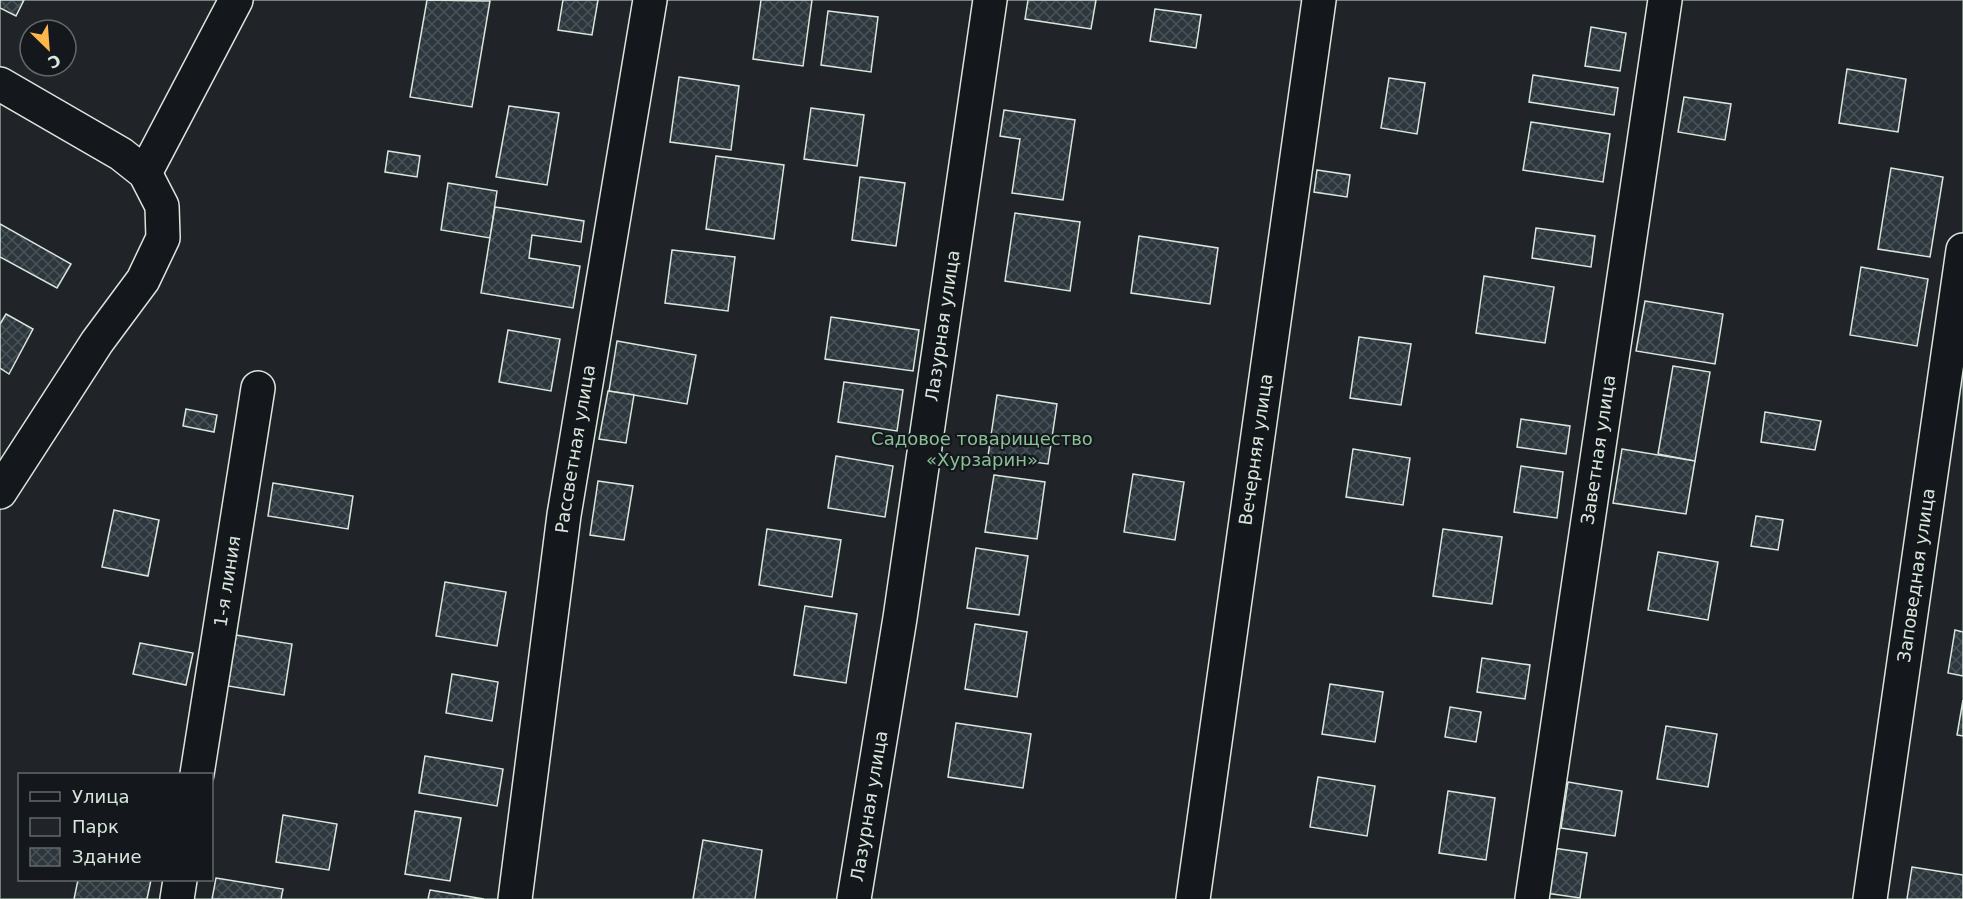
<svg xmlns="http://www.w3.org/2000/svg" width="1963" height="899" font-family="'DejaVu Sans',sans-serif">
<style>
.green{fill:#202428;stroke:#939e99;stroke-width:1.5;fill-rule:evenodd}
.building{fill:url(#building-cross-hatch);stroke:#d8e6dc;stroke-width:1.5}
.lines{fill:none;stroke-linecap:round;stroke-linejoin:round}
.minor-casing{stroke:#d8e6dc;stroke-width:36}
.minor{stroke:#14181c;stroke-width:33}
.labels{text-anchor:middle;stroke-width:4.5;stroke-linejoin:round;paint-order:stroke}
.street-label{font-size:18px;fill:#d8e6dc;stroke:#14181c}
.park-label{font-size:18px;fill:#8ac095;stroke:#14181c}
</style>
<defs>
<pattern id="building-cross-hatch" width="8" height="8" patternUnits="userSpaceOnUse" patternTransform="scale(1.5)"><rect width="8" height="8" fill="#2c363c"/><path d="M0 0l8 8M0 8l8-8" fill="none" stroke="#4a5358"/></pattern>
</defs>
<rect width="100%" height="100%" fill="#14181c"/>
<path class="green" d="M 0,0 L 1963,0 L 1963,899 L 0,899 ZM 30,30 L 66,30 L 66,66 L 30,66 ZM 20,774 L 212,774 L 212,880 L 20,880 Z"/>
<g class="building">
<path d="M 0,0 L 24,0 L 16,16 L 0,8 Z"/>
<path d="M 427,0 L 490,1 L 472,107 L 410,97 Z"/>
<path d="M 563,0 L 598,0 L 592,35 L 558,30 Z"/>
<path d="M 761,0 L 812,0 L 803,66 L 753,59 Z"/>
<path d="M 1028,0 L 1096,0 L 1091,29 L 1025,19 Z"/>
<path d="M 1155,9 L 1201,15 L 1196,48 L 1150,41 Z"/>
<path d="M 828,11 L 878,17 L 871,72 L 821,65 Z"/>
<path d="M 1591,27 L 1626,33 L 1620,71 L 1585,66 Z"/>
<path d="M 1847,69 L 1906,79 L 1898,132 L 1839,123 Z"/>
<path d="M 1533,75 L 1618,88 L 1614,115 L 1529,102 Z"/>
<path d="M 679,77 L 739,86 L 731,150 L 670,142 Z"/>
<path d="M 1389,78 L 1425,83 L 1417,134 L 1381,128 Z"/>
<path d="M 1684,97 L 1731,104 L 1725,140 L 1678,132 Z"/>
<path d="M 509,106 L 559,113 L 547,185 L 496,177 Z"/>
<path d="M 811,108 L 864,115 L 857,166 L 804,159 Z"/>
<path d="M 1004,110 L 1075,120 L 1063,200 L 1012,193 L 1020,139 L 1000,136 Z"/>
<path d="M 1531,122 L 1610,134 L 1603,182 L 1523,170 Z"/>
<path d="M 388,151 L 420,156 L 417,177 L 385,172 Z"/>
<path d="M 716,156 L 784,165 L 774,239 L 706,229 Z"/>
<path d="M 1891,168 L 1943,177 L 1930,257 L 1878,249 Z"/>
<path d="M 1317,170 L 1350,175 L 1347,197 L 1314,192 Z"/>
<path d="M 860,177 L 905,183 L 896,246 L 852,240 Z"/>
<path d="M 448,183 L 497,191 L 490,238 L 441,230 Z"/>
<path d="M 495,207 L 584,221 L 581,242 L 532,235 L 529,258 L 580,266 L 573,308 L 481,293 Z"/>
<path d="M 1015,213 L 1080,222 L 1070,291 L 1005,281 Z"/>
<path d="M 0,224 L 71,264 L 57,288 L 0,257 Z"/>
<path d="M 1536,228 L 1595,236 L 1591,267 L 1532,258 Z"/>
<path d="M 1139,236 L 1218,248 L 1210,304 L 1131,293 Z"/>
<path d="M 672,250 L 735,257 L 728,311 L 665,303 Z"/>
<path d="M 1861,267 L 1928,279 L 1917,346 L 1850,335 Z"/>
<path d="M 1484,276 L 1554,287 L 1545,343 L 1476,333 Z"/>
<path d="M 1645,301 L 1723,314 L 1715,364 L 1636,351 Z"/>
<path d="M 6,314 L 33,329 L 9,374 L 0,368 L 0,324 Z"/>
<path d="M 831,317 L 919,330 L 913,371 L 825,359 Z"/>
<path d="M 508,330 L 560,339 L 551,391 L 499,382 Z"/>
<path d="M 1359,337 L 1411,344 L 1401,405 L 1350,398 Z"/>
<path d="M 617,341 L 696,355 L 687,404 L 609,391 Z"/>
<path d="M 1673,366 L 1710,372 L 1695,461 L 1658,454 Z"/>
<path d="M 844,382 L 903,390 L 897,431 L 838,422 Z"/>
<path d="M 608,391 L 634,395 L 626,443 L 599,439 Z"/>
<path d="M 997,395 L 1057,404 L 1048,464 L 988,456 Z"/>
<path d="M 186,409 L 217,415 L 214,432 L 183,426 Z"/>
<path d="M 1765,412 L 1821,421 L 1815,450 L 1761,442 Z"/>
<path d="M 1521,419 L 1570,426 L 1566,454 L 1517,447 Z"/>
<path d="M 1353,449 L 1410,458 L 1403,505 L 1346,497 Z"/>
<path d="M 1622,449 L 1695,461 L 1686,514 L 1613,503 Z"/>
<path d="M 836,456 L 893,466 L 885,517 L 828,508 Z"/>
<path d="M 1521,466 L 1563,472 L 1557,518 L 1514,512 Z"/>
<path d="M 1133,474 L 1184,482 L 1175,540 L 1124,532 Z"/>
<path d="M 994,475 L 1045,482 L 1037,539 L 985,532 Z"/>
<path d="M 598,481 L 633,486 L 624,540 L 590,535 Z"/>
<path d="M 273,483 L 353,496 L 348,529 L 268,516 Z"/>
<path d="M 114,510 L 159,520 L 148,576 L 102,567 Z"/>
<path d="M 1756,516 L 1783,520 L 1778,550 L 1751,546 Z"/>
<path d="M 767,529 L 841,540 L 832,597 L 759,585 Z"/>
<path d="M 1443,529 L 1502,537 L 1492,604 L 1433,596 Z"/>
<path d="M 976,548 L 1028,556 L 1019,615 L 967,608 Z"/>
<path d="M 1658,552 L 1718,562 L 1708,620 L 1648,610 Z"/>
<path d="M 445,582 L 506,592 L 497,646 L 436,636 Z"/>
<path d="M 805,606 L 857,614 L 846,683 L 794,675 Z"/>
<path d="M 975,624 L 1027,632 L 1017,697 L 965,689 Z"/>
<path d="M 1955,630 L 1963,632 L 1963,676 L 1948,673 Z"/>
<path d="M 236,635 L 292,644 L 284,695 L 228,686 Z"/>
<path d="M 140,643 L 193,653 L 186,685 L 133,674 Z"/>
<path d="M 1482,658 L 1530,665 L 1525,699 L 1477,692 Z"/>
<path d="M 452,674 L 498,682 L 492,721 L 446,713 Z"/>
<path d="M 1330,684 L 1383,692 L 1375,742 L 1322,734 Z"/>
<path d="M 1963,700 L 1963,736 L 1957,735 Z"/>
<path d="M 1450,707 L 1481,712 L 1476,742 L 1445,737 Z"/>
<path d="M 956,723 L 1031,734 L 1023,788 L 948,777 Z"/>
<path d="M 1666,726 L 1717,734 L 1708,787 L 1657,779 Z"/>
<path d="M 425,756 L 503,769 L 497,806 L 419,793 Z"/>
<path d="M 1318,777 L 1375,786 L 1367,836 L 1310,827 Z"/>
<path d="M 1568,782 L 1622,791 L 1615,836 L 1561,828 Z"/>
<path d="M 1448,791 L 1495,798 L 1486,860 L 1439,853 Z"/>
<path d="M 415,811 L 461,818 L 450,881 L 405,874 Z"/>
<path d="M 283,815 L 337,824 L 329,870 L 276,862 Z"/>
<path d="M 703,840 L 762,850 L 755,899 L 693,899 Z"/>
<path d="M 1553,848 L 1587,853 L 1580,898 L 1546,893 Z"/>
<path d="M 1912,867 L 1963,875 L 1963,899 L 1907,899 Z"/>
<path d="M 216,878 L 283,889 L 281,899 L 212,899 Z"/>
<path d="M 78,880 L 151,880 L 147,899 L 74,899 Z"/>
<path d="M 430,890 L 484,899 L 428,899 Z"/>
</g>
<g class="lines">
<defs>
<g id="minor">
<path d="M 0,84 L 121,154 L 145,173 L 162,206 L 163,238 L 143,280 L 97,342 L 0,492"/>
<path d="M 145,173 L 236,0"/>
<path id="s1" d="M 197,774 L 258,388"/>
<path d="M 177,899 L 180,880"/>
<path id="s2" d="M 515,899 L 564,515 L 650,0"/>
<path id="s3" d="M 854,899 L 900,618 L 990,0"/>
<path id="s4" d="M 1193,899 L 1319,0"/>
<path id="s5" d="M 1532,899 L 1665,0"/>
<path id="s6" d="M 1870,899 L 1963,250"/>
</g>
</defs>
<use href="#minor" class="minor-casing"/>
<use href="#minor" class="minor"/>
</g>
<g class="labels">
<g class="street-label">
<text dy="6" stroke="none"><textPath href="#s3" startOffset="580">Лазурная улица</textPath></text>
<text dy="6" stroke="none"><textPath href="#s2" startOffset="454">Рассветная улица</textPath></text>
<text dy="6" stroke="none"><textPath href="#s4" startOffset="454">Вечерняя улица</textPath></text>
<text dy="6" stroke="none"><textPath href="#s5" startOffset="454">Заветная улица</textPath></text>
<text dy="6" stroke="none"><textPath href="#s6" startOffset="327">Заповедная улица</textPath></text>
<text dy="6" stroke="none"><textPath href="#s1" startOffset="195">1-я линия</textPath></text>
<text dy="6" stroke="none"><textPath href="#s3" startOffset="94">Лазурная улица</textPath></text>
</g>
<g class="park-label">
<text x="982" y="445">Садовое товарищество<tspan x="982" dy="21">«Хурзарин»</tspan></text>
</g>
</g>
<rect x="18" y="773" width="195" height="108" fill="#14181c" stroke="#626a69" stroke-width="1.5"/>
<rect x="30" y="792" width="30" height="9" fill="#14181c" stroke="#626a69" stroke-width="1.5"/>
<text x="72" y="803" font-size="18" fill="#d8e6dc">Улица</text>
<rect x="30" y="818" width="30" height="18" fill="#202428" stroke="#626a69" stroke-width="1.5"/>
<text x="72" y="833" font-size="18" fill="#d8e6dc">Парк</text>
<rect x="30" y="848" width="30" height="18" fill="url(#building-cross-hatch)" stroke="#626a69" stroke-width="1.5"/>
<text x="72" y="863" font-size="18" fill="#d8e6dc">Здание</text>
<g transform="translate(48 48) rotate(155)"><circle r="28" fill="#14181c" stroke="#626a69" stroke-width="1.5"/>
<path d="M0-4.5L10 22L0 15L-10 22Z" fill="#ffb74d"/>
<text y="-9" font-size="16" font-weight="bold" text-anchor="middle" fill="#d8e6dc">С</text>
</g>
</svg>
